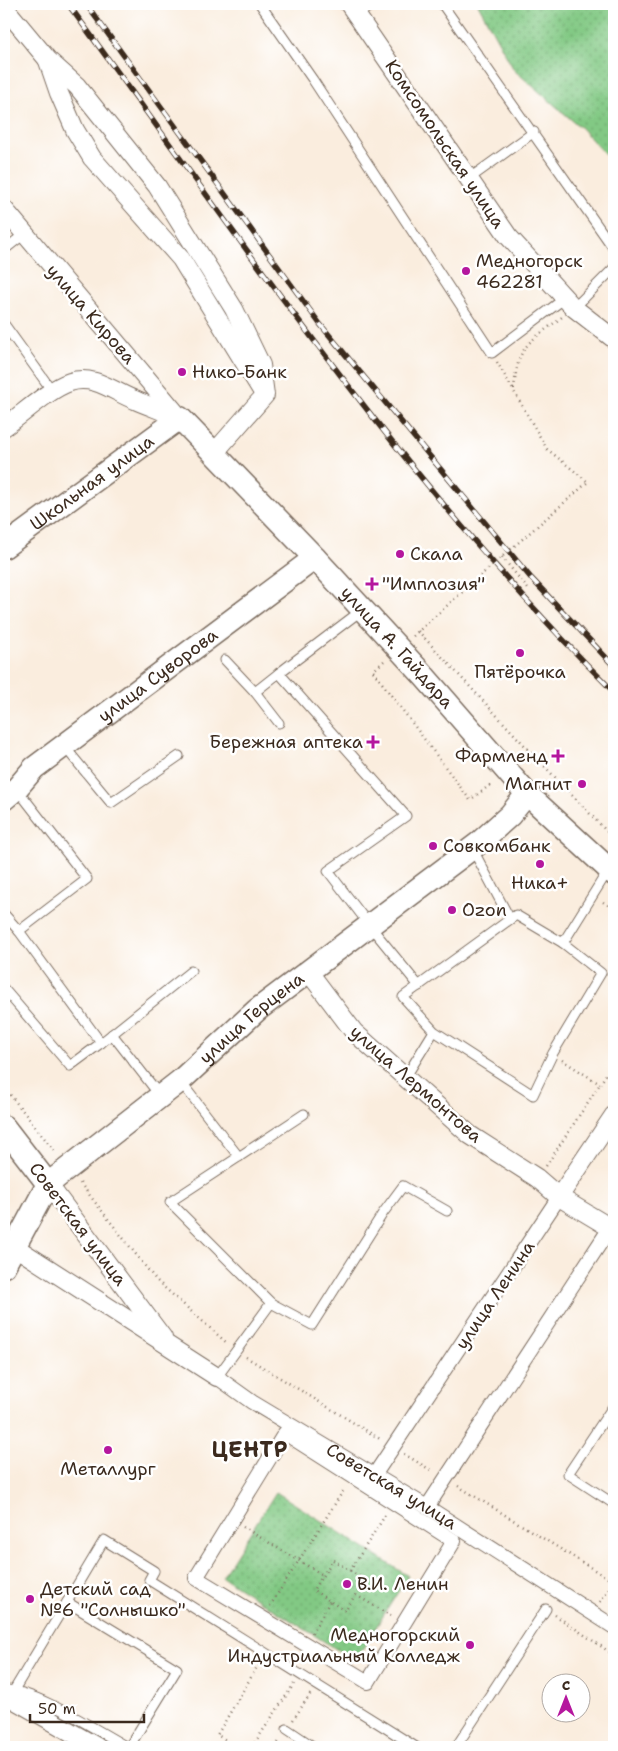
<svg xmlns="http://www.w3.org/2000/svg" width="618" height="1751" font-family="'Shantell Sans',sans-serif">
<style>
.grass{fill:url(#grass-dots);stroke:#5e7a51}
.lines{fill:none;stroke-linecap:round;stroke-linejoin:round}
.service-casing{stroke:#7e6e61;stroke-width:11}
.pedestrian-casing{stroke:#7e6e61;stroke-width:16}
.minor-casing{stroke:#7e6e61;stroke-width:20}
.tertiary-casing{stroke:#7e6e61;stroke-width:25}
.path{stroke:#7e6e61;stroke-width:2.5;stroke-dasharray:1 4;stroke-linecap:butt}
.service{stroke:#fff;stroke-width:9}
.pedestrian{stroke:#fff;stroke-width:14}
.minor{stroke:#fff;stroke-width:18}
.tertiary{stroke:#fff;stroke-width:22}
.rail-casing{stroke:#3b2a1e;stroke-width:5.5}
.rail{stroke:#fff;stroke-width:4;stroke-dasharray:11;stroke-linecap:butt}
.path-bridge{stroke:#7e6e61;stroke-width:2.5;stroke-dasharray:1 4;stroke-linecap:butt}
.poi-dot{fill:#b5179e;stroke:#fff;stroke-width:2}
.labels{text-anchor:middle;stroke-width:5;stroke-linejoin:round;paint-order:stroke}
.street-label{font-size:18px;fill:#3b2a1e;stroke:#fff}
.poi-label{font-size:18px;fill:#3b2a1e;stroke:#fff;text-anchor:start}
.district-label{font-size:22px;font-weight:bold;letter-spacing:1px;fill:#3b2a1e;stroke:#fff}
</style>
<defs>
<pattern id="grass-dots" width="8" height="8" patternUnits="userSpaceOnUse" patternTransform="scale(1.25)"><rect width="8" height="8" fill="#82c984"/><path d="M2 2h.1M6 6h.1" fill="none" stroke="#6ca36b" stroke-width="1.8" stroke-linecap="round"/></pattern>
</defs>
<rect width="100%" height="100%" fill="#fff"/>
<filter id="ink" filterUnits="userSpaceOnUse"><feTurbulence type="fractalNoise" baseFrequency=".02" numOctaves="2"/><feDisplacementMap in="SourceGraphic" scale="10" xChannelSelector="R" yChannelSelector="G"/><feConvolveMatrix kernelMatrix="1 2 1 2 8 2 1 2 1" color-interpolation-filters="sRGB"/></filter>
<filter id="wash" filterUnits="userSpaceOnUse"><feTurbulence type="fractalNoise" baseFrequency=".0096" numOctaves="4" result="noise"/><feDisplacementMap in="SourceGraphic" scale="20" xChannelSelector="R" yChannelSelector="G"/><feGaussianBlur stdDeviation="1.12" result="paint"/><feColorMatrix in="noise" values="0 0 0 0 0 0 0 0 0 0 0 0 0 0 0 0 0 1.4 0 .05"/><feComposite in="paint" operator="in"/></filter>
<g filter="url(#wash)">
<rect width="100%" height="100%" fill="#faedde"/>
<g class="grass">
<path d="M 478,4 L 614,4 L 614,164 L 581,128 L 514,70 Z"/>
<path d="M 276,1492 L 408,1576 L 355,1661 L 222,1577 Z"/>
</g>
</g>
<g filter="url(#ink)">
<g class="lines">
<defs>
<g id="service">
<path d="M 260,4 L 313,80 L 492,353 L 565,298"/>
<path d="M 442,4 L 614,249"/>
<path d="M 357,15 L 373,4"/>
<path d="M 470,178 L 534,132"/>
<path d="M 4,250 L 23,235"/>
<path d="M 574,308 L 614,268"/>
<path d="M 4,324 L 53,392"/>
<path d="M 362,610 L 279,673 L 406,816 L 328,871 L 370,926 L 419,986"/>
<path d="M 225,660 L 255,692 L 279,673"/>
<path d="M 255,692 L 279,723"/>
<path d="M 64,746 L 111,803 L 179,756"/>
<path d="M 17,789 L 87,879 L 19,931 L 101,1043 L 191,971"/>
<path d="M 472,848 L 510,919"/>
<path d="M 4,914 L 19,931"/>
<path d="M 563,943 L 609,869"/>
<path d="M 4,989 L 70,1066 L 101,1043"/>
<path d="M 112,1034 L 161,1097"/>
<path d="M 405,1078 L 434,1031 L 403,997 L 516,915 L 563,943 L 601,973 L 553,1053 L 533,1095 L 434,1031"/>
<path d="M 180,1081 L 239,1157"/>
<path d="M 271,1303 L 170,1202 L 304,1114"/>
<path d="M 217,1377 L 271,1303 L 312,1325 L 383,1213 L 403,1186 L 447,1211"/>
<path d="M 614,1405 L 568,1474 L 614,1504"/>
<path d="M 4,1690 C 33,1688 99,1732 127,1747"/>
<path d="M 14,1690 L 67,1602"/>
<path d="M 287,1729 L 314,1747"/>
<path d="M 129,1747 L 177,1669 L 67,1602 L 104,1540 L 154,1571 L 149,1580 L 416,1747"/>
<path d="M 456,1747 L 546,1609"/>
</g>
<g id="pedestrian">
<path id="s1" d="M 217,1377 L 252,1402 L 427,1507 L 614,1627"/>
<path d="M 285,1433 L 454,1541 L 368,1682 L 196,1578 Z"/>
<path d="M 375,1474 L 559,1197"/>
<path d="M 427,1507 L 610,1228"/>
</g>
<g id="minor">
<path d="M 349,4 L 508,236 L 574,308 L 614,339"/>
<path d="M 4,7 L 48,60 L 77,86 L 157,186 L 234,309 L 261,365 L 265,395 L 215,452"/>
<path d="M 48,61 L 59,93 L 75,130 L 92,158 L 181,259 L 262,391"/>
<path d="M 4,209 L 180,418"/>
<path d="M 4,427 C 23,414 49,389 70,382 C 94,374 114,392 135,400 C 149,406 163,411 177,417"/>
<path d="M 308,971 L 354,1032 L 470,1135 L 537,1178 L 559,1197 L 614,1230"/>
<path d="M 48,1184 L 163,1338"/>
<path d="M 559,1197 L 614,1115"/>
<path d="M 15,1247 L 217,1377"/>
<path d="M 4,1694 L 97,1747"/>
</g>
<g id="tertiary">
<path id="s2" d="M 4,547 L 180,418 L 315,558 L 424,676 L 527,794 L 614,874"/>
<path id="s3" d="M 4,799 L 17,788 L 34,768 L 315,558"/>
<path d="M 4,1127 L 48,1184"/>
<path id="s4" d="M 4,1266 L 48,1184 L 180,1081 L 257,1010 L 479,843 L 510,815 L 527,794"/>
</g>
</defs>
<use href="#service" class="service-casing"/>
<use href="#pedestrian" class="pedestrian-casing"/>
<use href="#minor" class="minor-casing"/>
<use href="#tertiary" class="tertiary-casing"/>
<g class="path">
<path d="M 497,362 L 547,449 L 588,482"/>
<path d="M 514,389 C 518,343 528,344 562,317"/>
<path d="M 502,557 L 528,589"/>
<path d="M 418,631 L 528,749"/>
<path d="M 413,636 L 488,569"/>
<path d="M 384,661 L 373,671 L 470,800 L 493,783"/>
<path d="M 520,757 L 528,749 L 614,839"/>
<path d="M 603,902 L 614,909"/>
<path d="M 562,1060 L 600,1084 L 614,1062"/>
<path d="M 4,1087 L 56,1153"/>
<path d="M 546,1166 L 600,1084"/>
<path d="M 80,1183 L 156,1280 L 228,1344"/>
<path d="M 246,1357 L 380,1439"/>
<path d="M 404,1454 L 434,1472"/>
<path d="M 458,1486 L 614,1582"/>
<path d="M 243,1527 L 323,1575"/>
<path d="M 333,1560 L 365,1580 L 345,1611 L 313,1590 Z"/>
<path d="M 350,1571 L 386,1514"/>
<path d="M 356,1595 L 391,1616"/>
<path d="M 600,1602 L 614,1581"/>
<path d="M 270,1606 L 345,1488"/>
<path d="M 555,1615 L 614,1655"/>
<path d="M 312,1633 L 330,1601"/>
<path d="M 293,1720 L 311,1693"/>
<path d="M 221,1747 L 226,1740 L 217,1735 L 260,1662"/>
<path d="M 252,1747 L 294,1684"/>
<path d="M 275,1747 L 281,1739"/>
</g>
<use href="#service" class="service"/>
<use href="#pedestrian" class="pedestrian"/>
<use href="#minor" class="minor"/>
<use href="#tertiary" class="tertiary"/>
<defs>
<g id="rail">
<path d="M 68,4 C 241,240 406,485 614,692"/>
<path d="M 86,4 L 320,324 L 531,578 L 614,666"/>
</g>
</defs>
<use href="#rail" class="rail-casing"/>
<use href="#rail" class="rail"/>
<path class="path-bridge" d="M 488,569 L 588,482"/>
</g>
</g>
<g class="poi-dot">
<circle cx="466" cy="271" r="5"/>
<circle cx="182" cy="372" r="5"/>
<circle cx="400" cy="554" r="5"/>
<path d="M369.5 576.5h5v5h5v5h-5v5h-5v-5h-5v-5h5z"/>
<circle cx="520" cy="653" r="5"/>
<path d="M370.5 734.5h5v5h5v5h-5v5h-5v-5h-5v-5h5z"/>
<path d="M555.5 748.5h5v5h5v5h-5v5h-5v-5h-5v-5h5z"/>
<circle cx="582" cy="784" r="5"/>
<circle cx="433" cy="846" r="5"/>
<circle cx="540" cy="864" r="5"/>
<circle cx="452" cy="910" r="5"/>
<circle cx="108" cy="1450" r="5"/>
<circle cx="347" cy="1584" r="5"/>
<circle cx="30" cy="1599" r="5"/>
<circle cx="470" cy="1645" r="5"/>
</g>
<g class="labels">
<g class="street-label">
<text transform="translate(445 144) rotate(56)" y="6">Комсомольская улица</text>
<text transform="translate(91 314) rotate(49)" y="6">улица Кирова</text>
<text dy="6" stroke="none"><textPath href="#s2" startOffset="109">Школьная улица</textPath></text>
<text dy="6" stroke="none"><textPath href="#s2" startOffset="534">улица А. Гайдара</textPath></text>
<text dy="6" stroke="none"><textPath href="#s3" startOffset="198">улица Суворова</textPath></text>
<text dy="6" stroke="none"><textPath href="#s4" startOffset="356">улица Герцена</textPath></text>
<text transform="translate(416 1084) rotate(41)" y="6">улица Лермонтова</text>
<text transform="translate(78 1224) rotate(53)" y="6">Советская улица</text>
<text transform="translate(495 1295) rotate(-56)" y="6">улица Ленина</text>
<text dy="6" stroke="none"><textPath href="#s1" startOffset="206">Советская улица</textPath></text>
</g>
<g class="poi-label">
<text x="476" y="267">Медногорск<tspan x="476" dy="21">462281</tspan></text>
<text x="192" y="378">Нико-Банк</text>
<text x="410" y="560">Скала</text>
<text x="382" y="590">"Имплозия"</text>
<text x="520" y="678" text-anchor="middle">Пятёрочка</text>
<text x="363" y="748" text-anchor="end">Бережная аптека</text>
<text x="548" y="762" text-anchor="end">Фармленд</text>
<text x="572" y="790" text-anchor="end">Магнит</text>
<text x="443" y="852">Совкомбанк</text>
<text x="540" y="889" text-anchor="middle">Ника+</text>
<text x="462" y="916">Ozon</text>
<text x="108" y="1475" text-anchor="middle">Металлург</text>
<text x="357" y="1590">В.И. Ленин</text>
<text x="40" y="1595">Детский сад<tspan x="40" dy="21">№6 "Солнышко"</tspan></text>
<text x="460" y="1641" text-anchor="end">Медногорский<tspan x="460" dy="21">Индустриальный Колледж</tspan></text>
</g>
<g class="district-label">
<text x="250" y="1457">ЦЕНТР</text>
</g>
</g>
<rect width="618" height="1751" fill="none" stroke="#fff" stroke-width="20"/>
<g transform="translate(566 1698)"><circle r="24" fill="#ffffff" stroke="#b1aaa5"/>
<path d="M0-4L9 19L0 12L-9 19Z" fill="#b5179e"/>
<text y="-8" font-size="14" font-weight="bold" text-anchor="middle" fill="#3b2a1e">С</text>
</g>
<path d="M30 1714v8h114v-8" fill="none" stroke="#3b2a1e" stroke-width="2.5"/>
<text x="38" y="1714" font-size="15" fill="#3b2a1e" stroke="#ffffff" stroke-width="4" paint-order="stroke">50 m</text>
</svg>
